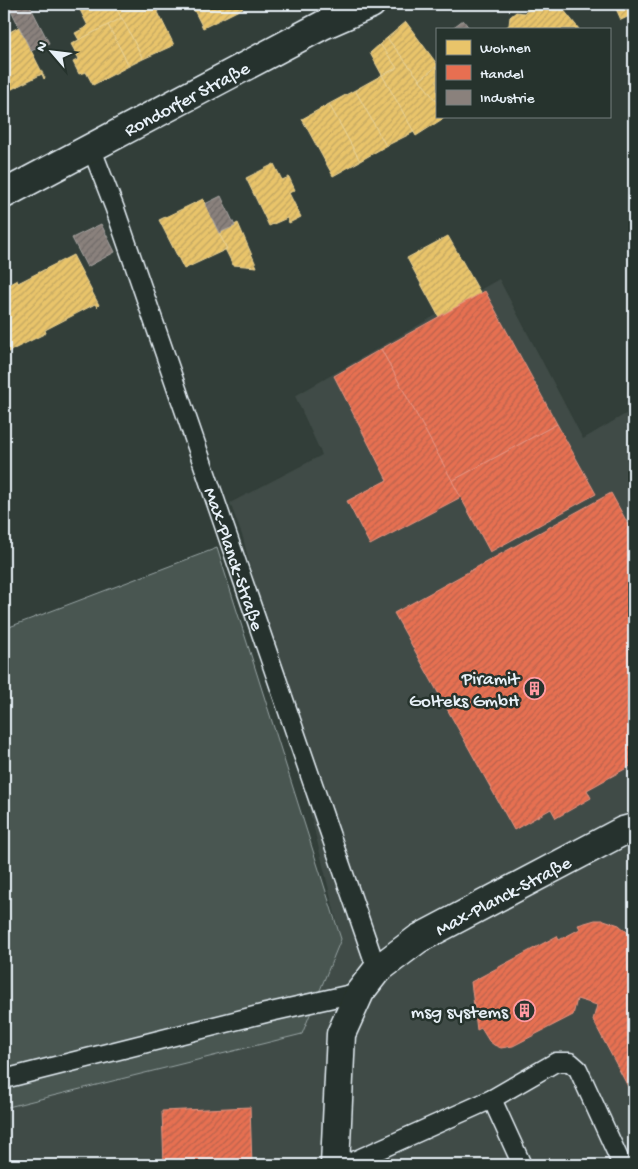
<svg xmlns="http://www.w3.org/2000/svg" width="638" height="1169" font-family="'Gochi Hand',sans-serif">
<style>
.built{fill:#3f4b46}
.green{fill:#495651;stroke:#98a4a4}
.homes{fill:url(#homes-hatch);stroke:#e9d295}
.shops{fill:url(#shops-hatch);stroke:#e79683}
.industry{fill:url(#industry-hatch);stroke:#a6a3a1}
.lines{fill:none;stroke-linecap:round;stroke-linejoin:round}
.lane-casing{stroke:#e8f1f8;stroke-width:21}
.street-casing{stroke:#e8f1f8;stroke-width:31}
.lane{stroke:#26332d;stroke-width:18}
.street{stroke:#26332d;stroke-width:28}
.labels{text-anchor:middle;stroke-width:5;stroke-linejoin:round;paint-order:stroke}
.street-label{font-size:19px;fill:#e8f1f8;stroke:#26332d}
.poi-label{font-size:19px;fill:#e8f1f8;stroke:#26332d;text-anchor:end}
</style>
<defs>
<pattern id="homes-hatch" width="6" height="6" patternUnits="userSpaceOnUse" patternTransform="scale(1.25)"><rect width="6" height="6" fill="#e9c46a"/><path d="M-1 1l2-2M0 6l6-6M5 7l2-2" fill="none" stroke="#c0a562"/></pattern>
<pattern id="shops-hatch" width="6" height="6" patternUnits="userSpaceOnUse" patternTransform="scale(1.25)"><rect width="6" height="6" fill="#e76f51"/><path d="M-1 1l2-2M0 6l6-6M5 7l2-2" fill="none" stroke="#b7634f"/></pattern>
<pattern id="industry-hatch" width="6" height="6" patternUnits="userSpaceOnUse" patternTransform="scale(1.25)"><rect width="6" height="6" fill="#8a817c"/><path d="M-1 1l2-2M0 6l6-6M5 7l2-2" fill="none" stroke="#6f6a68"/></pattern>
</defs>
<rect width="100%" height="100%" fill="#323e39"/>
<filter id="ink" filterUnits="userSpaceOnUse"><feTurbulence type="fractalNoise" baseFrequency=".02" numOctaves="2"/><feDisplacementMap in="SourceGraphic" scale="10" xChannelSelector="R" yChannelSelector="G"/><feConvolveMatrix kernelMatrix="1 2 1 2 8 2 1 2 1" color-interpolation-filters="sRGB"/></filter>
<g filter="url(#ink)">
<path class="built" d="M 499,279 L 583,439 L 634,409 L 634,1165 L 4,1165 L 4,1108 L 302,1034 L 341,939 L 243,538 L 230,503 L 322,455 L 295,396 Z"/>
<path class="green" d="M 217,548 L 341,939 L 302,1034 L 4,1108 L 4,629 Z"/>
<g class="homes">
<path d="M 77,4 L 114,4 L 122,18 L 79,40 L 75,33 L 88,26 Z"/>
<path d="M 119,4 L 154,4 L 174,45 L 143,59 L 115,6 Z"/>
<path d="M 191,4 L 240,4 L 243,8 L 203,28 Z"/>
<path d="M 536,4 L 559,4 L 579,29 L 504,29 L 509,25 L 510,17 L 516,12 L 524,13 Z"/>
<path d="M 614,4 L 634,4 L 634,14 L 621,20 Z"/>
<path d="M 122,18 L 143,59 L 129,66 L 108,25 Z"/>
<path d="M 406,22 L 437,64 L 437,66 L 420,80 L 387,38 Z"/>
<path d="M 108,25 L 129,66 L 93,85 L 86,72 L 79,74 L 73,62 L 79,59 L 71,44 Z"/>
<path d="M 19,27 L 45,78 L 44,79 L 42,74 L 4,93 L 4,35 Z"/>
<path d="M 387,38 L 437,102 L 437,116 L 447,116 L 416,136 L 382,75 L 397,68 L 380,44 Z"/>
<path d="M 380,44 L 397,68 L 382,75 L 370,53 Z"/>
<path d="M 437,66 L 437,102 L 420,80 Z"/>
<path d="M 382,75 L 414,132 L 386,146 L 355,90 Z"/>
<path d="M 355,90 L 386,146 L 360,161 L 329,104 Z"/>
<path d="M 329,104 L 360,161 L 333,176 L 302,119 Z"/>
<path d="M 274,164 L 282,180 L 289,177 L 295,190 L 289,193 L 301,217 L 289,223 L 287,218 L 269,226 L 246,178 Z"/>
<path d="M 203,199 L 227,249 L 184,269 L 159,220 Z"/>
<path d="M 238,223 L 257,267 L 233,265 L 225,249 L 227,249 L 219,233 Z"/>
<path d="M 448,236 L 481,294 L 439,317 L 407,258 Z"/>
<path d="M 73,255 L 99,305 L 97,307 L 95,304 L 45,330 L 46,333 L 4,354 L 4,287 L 17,280 L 18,283 Z"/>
</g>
<g class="shops">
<path d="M 485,291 L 557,424 L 452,481 L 381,349 Z"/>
<path d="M 381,349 L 461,497 L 370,545 L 347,501 L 387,480 L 334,376 Z"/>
<path d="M 557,424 L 596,494 L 490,552 L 452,481 Z"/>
<path d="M 611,493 L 634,535 L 634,764 L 587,790 L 591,798 L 556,818 L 551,809 L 514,830 L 394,613 Z"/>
<path d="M 595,920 L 604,920 L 619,925 L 634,938 L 634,1098 L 593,1020 L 597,1005 L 577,999 L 573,1015 L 513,1046 L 501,1048 L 494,1045 L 489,1041 L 481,1028 L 477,1030 L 471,982 L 557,936 L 559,940 L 580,929 L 578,925 Z"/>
<path d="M 250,1107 L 252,1165 L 164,1165 L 162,1111 Z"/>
</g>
<g class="industry">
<path d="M 12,4 L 29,4 L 49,43 L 31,51 L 9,6 Z"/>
<path d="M 463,20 L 470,29 L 451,29 Z"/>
<path d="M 221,196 L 235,226 L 219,233 L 205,204 Z"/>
<path d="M 101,224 L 115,252 L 87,267 L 72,238 Z"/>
</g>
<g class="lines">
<defs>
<g id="lane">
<path id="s1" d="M 91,147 L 115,209 L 377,970"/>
<path d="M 4,1079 L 266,1013 L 360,992"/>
<path d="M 492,1099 L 556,1062 L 570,1062 L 578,1069 L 622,1165"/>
<path d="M 345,1165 L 492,1099 L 522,1165"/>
</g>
<g id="street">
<path id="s2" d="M 4,194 L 323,25 L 371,4"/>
<path id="s3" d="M 335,1165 L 341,1034 L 360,992 L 377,970 L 418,939 L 623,831 L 634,828"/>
</g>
</defs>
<use href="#lane" class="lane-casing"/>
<use href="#street" class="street-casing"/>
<use href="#lane" class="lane"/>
<use href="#street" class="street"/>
</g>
</g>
<defs>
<symbol id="building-ring" viewBox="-11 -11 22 22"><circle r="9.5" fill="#26332d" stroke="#ff9aa2" stroke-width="1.5"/><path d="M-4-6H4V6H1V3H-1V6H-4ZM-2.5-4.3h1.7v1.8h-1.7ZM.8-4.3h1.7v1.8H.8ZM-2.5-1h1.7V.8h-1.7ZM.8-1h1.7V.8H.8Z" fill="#ff9aa2"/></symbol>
</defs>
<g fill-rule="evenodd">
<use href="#building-ring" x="522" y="676" width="25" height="25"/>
<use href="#building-ring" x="512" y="998" width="25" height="25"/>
</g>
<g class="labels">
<g class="street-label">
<text dy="7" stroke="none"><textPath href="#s2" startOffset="206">Rondorfer Straße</textPath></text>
<text dy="7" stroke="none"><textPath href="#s1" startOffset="436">Max-Planck-Straße</textPath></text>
<text dy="7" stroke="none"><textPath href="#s3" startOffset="352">Max-Planck-Straße</textPath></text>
</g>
<g class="poi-label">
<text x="519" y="684">Piramit<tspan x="519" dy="22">Golteks GmbH</tspan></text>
<text x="508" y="1017">msg systems</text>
</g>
</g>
<rect width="638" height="1169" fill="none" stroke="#26332d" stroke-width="20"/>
<rect x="10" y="10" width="618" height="1149" fill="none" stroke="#e8f1f8" stroke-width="2" filter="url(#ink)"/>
<rect x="436" y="28" width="175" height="90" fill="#26332d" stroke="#747f7e"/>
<rect x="446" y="40" width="25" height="15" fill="#e9c46a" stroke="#747f7e"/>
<text x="480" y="52" font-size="15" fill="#e8f1f8">Wohnen</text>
<rect x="446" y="65" width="25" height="15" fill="#e76f51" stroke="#747f7e"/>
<text x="480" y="78" font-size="15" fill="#e8f1f8">Handel</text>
<rect x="446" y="90" width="25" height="15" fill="#8a817c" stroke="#747f7e"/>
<text x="480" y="102" font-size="15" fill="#e8f1f8">Industrie</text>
<g transform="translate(52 52) rotate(298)" stroke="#26332d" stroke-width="4" paint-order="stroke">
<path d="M0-4L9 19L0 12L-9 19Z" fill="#e8f1f8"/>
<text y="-8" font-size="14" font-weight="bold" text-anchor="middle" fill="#e8f1f8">N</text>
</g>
</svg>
